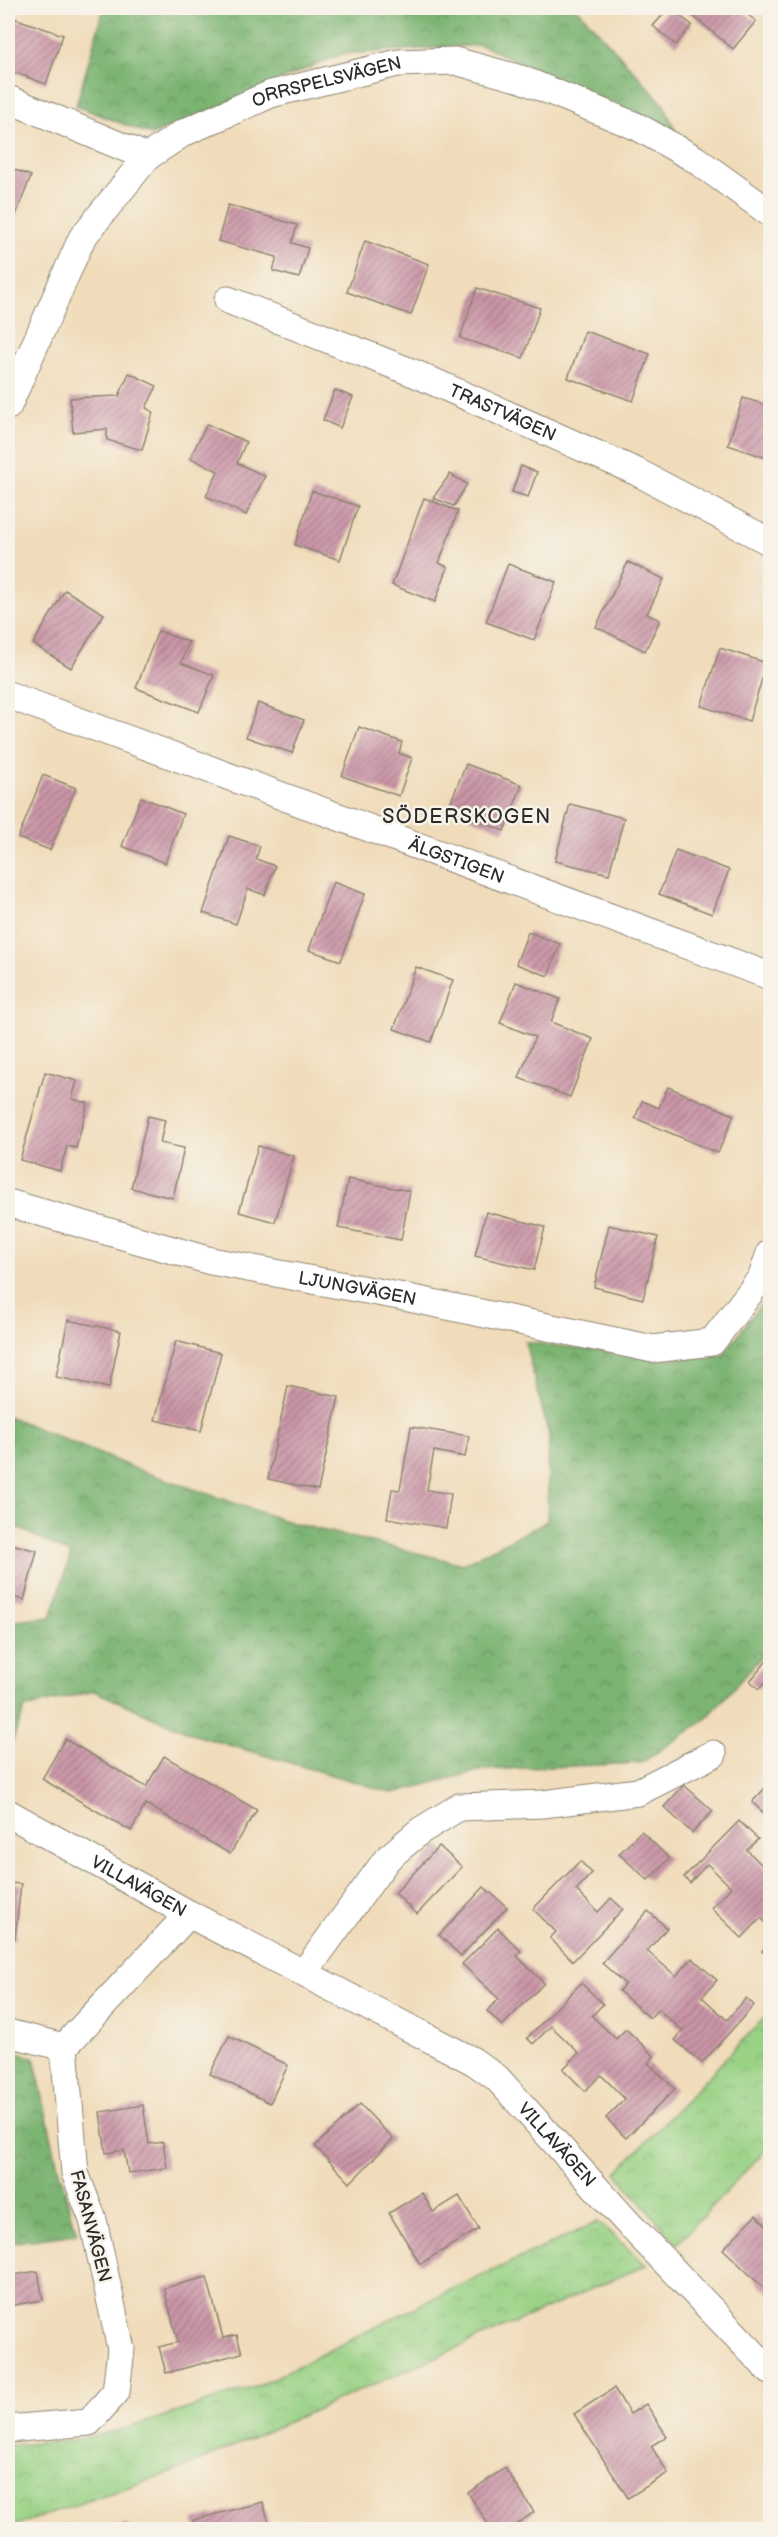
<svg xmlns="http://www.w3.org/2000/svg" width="778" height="2537" font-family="'Balsamiq Sans',sans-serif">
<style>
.forest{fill:url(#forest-crowns);stroke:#53704e;stroke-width:1.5}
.park{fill:url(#park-crowns);stroke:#627e58;stroke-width:1.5}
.building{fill:url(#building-hatch)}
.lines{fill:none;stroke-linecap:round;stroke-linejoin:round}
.street-casing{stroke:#8e8472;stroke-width:29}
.street{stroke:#fff;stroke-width:27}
.labels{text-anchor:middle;stroke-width:5;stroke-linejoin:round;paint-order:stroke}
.street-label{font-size:18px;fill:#2b2b2b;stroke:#f7f3e8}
.neighbourhood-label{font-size:20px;letter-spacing:1.5px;fill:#2b2b2b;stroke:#f7f3e8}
</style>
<defs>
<pattern id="forest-crowns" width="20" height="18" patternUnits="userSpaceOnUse" patternTransform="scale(1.5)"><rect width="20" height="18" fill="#7bb472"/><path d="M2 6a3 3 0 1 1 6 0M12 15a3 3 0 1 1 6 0" fill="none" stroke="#65935e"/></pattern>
<pattern id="park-crowns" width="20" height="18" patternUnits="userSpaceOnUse" patternTransform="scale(1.5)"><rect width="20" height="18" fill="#9ad285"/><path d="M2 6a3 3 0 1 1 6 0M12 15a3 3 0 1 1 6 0" fill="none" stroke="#85b473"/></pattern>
<pattern id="building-hatch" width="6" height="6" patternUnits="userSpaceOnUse" patternTransform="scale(1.5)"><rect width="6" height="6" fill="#ca95a7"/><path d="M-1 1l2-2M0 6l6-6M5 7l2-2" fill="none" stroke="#a47a88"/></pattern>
</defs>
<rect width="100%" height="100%" fill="#f7f3e8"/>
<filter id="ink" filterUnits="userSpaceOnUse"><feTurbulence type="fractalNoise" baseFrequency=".0167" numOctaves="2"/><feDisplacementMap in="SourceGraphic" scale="12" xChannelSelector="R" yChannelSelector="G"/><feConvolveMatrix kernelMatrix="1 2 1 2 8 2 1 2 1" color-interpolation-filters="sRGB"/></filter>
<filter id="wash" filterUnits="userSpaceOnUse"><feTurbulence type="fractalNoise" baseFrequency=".008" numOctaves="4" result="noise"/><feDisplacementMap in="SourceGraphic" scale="24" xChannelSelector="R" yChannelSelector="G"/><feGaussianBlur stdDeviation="1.35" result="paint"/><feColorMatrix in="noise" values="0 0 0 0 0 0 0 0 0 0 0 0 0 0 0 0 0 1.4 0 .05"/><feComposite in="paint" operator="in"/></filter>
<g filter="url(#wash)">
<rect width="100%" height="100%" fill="#f0dcba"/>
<g class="forest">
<path d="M 104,8 L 577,8 L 664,105 L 676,132 L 481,45 L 341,54 L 152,135 L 76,106 Z"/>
<path d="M 770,1292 L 770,1647 L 705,1720 L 641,1763 L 482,1770 L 393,1793 L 195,1735 L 94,1691 L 25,1708 L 8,1752 L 8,1622 L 51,1617 L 71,1554 L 8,1523 L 8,1416 L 136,1469 L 292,1523 L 463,1564 L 547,1521 L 549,1435 L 525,1342 L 671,1359 L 723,1355 Z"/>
<path d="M 8,2051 L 34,2057 L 58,2167 L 77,2234 L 8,2243 Z"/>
</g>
<g class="park">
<path d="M 770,2012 L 770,2145 L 677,2244 L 616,2173 Z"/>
<path d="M 598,2222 L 646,2265 L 181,2469 L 8,2528 L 8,2445 L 62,2442 L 122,2430 L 260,2385 L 442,2294 Z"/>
</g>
<g id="blocks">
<g class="building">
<path d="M 669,8 L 692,25 L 676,45 L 653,26 Z"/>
<path d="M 688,8 L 739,8 L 756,21 L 733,49 L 686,10 Z"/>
<path d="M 8,16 L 63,35 L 46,84 L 8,70 Z"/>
<path d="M 8,167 L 31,176 L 10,230 L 8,229 Z"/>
<path d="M 228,205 L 297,225 L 292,243 L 308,248 L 299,278 L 273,271 L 277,257 L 218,241 Z"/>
<path d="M 365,241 L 429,264 L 411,315 L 347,292 Z"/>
<path d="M 477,288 L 540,308 L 523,358 L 460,338 Z"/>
<path d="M 585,331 L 650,354 L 633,401 L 568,378 Z"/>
<path d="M 129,373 L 157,386 L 146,408 L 153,412 L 142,450 L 107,440 L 107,429 L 73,432 L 70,398 L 119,396 Z"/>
<path d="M 335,390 L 353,397 L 340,428 L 323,420 Z"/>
<path d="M 743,398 L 770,406 L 770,459 L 728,445 Z"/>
<path d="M 207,424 L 246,442 L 237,463 L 265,476 L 246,515 L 206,496 L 218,471 L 190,458 Z"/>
<path d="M 521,466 L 537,472 L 528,497 L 512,492 Z"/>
<path d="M 450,474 L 467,484 L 454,506 L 433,498 Z"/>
<path d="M 312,491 L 358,506 L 340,560 L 295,545 Z"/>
<path d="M 424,498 L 458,511 L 439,563 L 448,567 L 435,602 L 392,585 Z"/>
<path d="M 628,562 L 664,579 L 647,614 L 660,620 L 645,651 L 596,627 Z"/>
<path d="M 508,564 L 556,582 L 534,640 L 486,622 Z"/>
<path d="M 65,590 L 104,614 L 71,668 L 33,644 Z"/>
<path d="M 158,631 L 189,642 L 181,663 L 214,675 L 199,712 L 136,688 Z"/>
<path d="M 720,648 L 767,663 L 749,721 L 701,706 Z"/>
<path d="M 258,703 L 304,720 L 292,753 L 246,737 Z"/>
<path d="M 359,727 L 402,742 L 399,753 L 412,758 L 399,796 L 342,776 Z"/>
<path d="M 466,764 L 522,785 L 504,831 L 448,809 Z"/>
<path d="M 43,775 L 76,788 L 50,850 L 18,838 Z"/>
<path d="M 141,797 L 183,814 L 165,863 L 122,846 Z"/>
<path d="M 570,804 L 624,818 L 609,874 L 555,861 Z"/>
<path d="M 229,836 L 260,846 L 256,859 L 275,866 L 265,895 L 248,889 L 236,924 L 203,913 Z"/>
<path d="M 676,850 L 729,870 L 712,914 L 659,894 Z"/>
<path d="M 333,882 L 365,894 L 341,961 L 309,950 Z"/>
<path d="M 528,932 L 560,944 L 548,976 L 516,964 Z"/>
<path d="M 416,967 L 453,980 L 431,1042 L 394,1029 Z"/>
<path d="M 516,982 L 560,999 L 551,1022 L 593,1039 L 570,1097 L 519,1078 L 535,1037 L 500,1023 Z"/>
<path d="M 45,1072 L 77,1081 L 72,1099 L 88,1103 L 76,1148 L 67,1146 L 60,1171 L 20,1160 Z"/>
<path d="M 668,1087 L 734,1115 L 718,1153 L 635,1118 L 642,1101 L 659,1108 Z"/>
<path d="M 148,1116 L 165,1120 L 160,1143 L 184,1148 L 173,1198 L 131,1188 Z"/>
<path d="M 258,1146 L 294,1156 L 275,1222 L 239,1212 Z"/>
<path d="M 348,1179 L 410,1191 L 401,1240 L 338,1228 Z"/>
<path d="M 486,1212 L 545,1227 L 534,1270 L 475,1256 Z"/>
<path d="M 609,1225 L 658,1237 L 643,1299 L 594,1287 Z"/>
<path d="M 68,1320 L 121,1331 L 109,1388 L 56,1377 Z"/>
<path d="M 176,1341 L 221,1353 L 201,1431 L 155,1420 Z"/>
<path d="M 288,1386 L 339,1397 L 318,1490 L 268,1479 Z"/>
<path d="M 411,1427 L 469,1436 L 465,1457 L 434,1451 L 427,1490 L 451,1494 L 446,1528 L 387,1518 L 392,1489 L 400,1490 Z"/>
<path d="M 8,1543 L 37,1551 L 24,1600 L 8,1596 Z"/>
<path d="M 770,1657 L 770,1677 L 759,1689 L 750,1681 Z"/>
<path d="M 65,1739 L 146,1787 L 164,1756 L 257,1810 L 230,1854 L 146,1804 L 131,1831 L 42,1779 Z"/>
<path d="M 770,1783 L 770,1819 L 752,1802 Z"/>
<path d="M 684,1785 L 713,1811 L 692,1833 L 664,1807 Z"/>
<path d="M 739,1821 L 758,1839 L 747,1850 L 770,1873 L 770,1927 L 761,1918 L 742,1938 L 711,1908 L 731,1887 L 707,1864 L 690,1883 L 684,1877 Z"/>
<path d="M 641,1831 L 669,1858 L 648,1880 L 619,1854 Z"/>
<path d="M 439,1846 L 462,1867 L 417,1914 L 395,1893 Z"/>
<path d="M 580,1861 L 592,1873 L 576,1890 L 598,1912 L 611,1898 L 623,1909 L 573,1961 L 550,1938 L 556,1932 L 533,1909 Z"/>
<path d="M 8,1883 L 21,1884 L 15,1939 L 8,1938 Z"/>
<path d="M 484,1887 L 507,1907 L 461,1956 L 439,1935 Z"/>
<path d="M 648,1911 L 667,1928 L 647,1951 L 676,1976 L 692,1958 L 717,1980 L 702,1997 L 727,2020 L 746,1998 L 754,2005 L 702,2063 L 675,2040 L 683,2031 L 658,2009 L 650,2018 L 619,1991 L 625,1984 L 602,1963 Z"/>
<path d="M 498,1928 L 521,1951 L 517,1956 L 544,1983 L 502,2026 L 487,2011 L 499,1999 L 462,1964 Z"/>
<path d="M 770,1943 L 770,1959 L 762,1951 Z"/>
<path d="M 581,1983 L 603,2004 L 592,2016 L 616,2039 L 626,2029 L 654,2056 L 648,2063 L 675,2089 L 626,2138 L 606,2118 L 625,2099 L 601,2075 L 585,2091 L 563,2069 L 579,2053 L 551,2026 L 533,2044 L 527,2038 Z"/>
<path d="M 229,2036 L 288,2065 L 270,2103 L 210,2074 Z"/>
<path d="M 360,2104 L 393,2139 L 350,2183 L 315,2146 Z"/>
<path d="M 143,2105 L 149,2144 L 163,2142 L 167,2168 L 128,2173 L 124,2150 L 106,2153 L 100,2112 Z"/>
<path d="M 422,2193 L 433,2212 L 459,2196 L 479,2229 L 420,2264 L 389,2213 Z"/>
<path d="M 756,2215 L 770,2229 L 770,2294 L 723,2249 Z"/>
<path d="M 38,2271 L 43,2300 L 8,2306 L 8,2276 Z"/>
<path d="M 207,2277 L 223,2338 L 237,2335 L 242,2353 L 166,2373 L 159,2347 L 178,2342 L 164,2288 Z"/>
<path d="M 614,2388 L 630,2414 L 646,2404 L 667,2436 L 651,2446 L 668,2473 L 628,2498 L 574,2414 Z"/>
<path d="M 505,2468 L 534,2512 L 508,2530 L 492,2530 L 468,2493 Z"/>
<path d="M 263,2502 L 271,2530 L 196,2530 L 193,2520 Z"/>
<path d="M 127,2523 L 128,2530 L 106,2530 L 106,2529 Z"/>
</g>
</g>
</g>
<g filter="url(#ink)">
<use href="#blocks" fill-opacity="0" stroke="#8e8472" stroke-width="1.5"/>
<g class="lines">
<defs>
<g id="street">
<path d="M 8,99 L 147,157"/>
<path id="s1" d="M 228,300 L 416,374 L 637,472 L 770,542"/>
<path id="s2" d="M 8,406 L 82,238 L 147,157 L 183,133 L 271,94 L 398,63 L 455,61 L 521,79 L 638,127 L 695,159 L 770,213"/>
<path id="s3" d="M 8,695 L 770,976"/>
<path id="s4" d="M 8,1203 L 211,1261 L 404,1297 L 653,1349 L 712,1342 L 762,1277 L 770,1253"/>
<path id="s5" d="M 8,1813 L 189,1914 L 473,2061 L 497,2078 L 626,2221 L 770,2371"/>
<path d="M 304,1973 L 387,1859 L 420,1831 L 459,1807 L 543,1804 L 638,1792 L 713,1754"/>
<path d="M 8,2033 L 64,2047"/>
<path d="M 8,2429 L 89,2422 L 116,2392 L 121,2349 L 93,2220 L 75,2173 L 64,2047 L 189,1914"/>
</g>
</defs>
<use href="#street" class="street-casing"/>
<use href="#street" class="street"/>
</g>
</g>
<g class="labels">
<g class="street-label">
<text dy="6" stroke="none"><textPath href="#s2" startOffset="484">ORRSPELSVÄGEN</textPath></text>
<text dy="6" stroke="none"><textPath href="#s1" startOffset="297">TRASTVÄGEN</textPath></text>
<text dy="6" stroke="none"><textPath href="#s3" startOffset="478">ÄLGSTIGEN</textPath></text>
<text dy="6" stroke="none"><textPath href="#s4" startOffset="360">LJUNGVÄGEN</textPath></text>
<text dy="6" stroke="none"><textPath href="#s5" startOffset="150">VILLAVÄGEN</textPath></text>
<text dy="6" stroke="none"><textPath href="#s5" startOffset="646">VILLAVÄGEN</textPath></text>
<text transform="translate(91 2226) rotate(75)" y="6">FASANVÄGEN</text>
</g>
<g class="neighbourhood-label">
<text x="467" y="823">SÖDERSKOGEN</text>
</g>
</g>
<rect width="778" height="2537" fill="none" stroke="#f7f3e8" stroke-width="30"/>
</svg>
